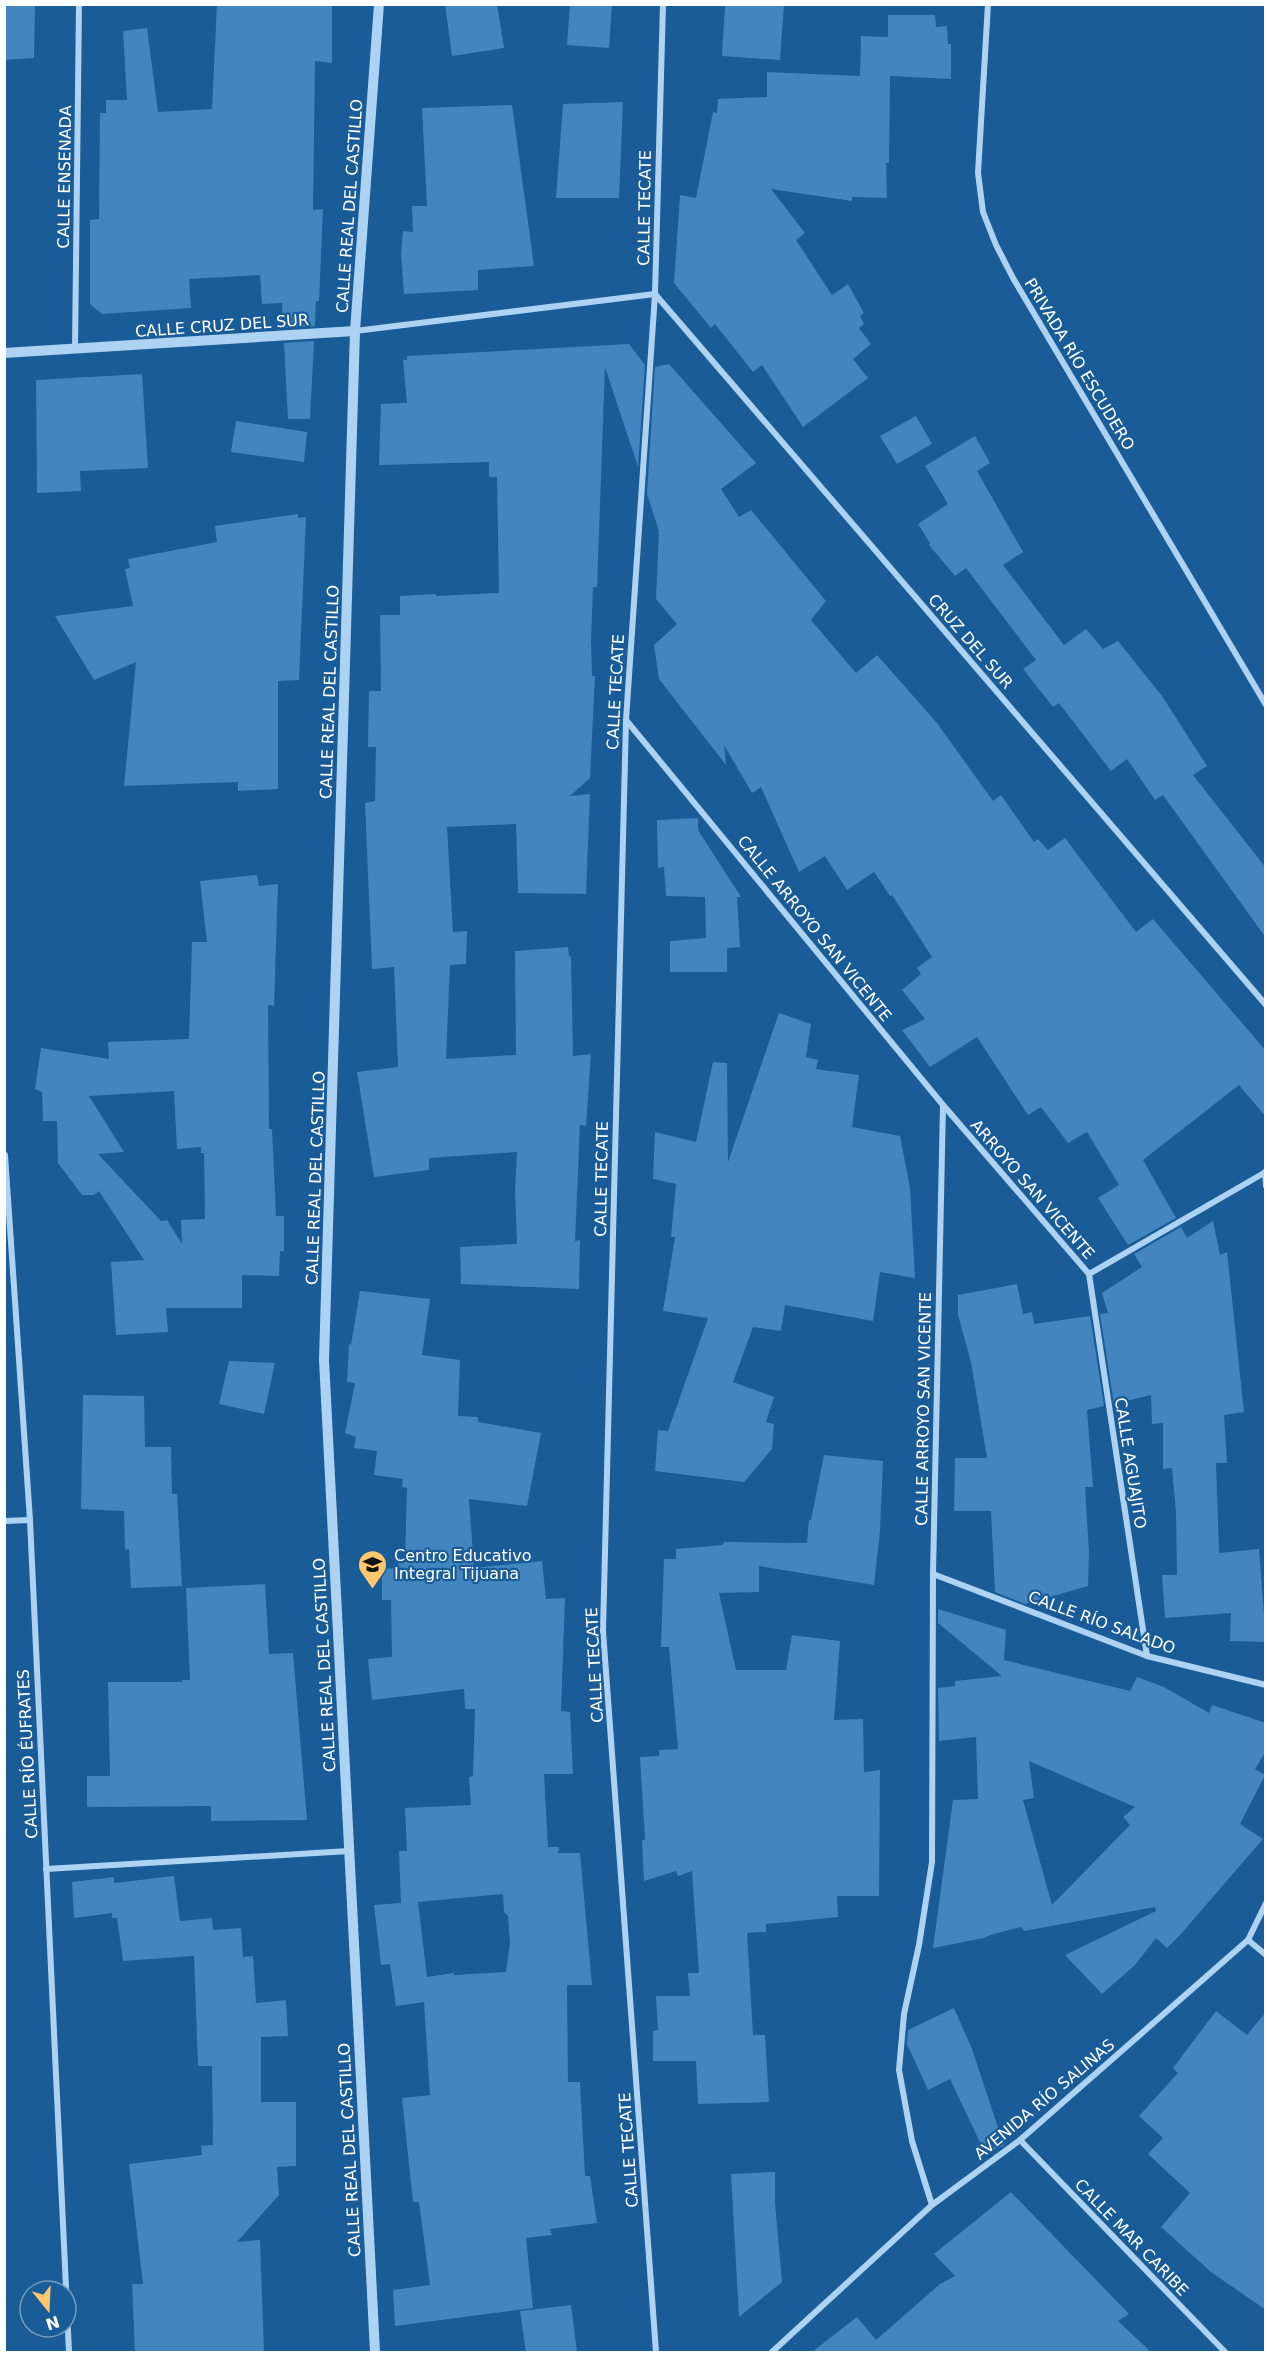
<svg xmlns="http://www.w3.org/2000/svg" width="1270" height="2357" font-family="'DejaVu Sans',sans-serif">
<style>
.building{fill:#4285bf;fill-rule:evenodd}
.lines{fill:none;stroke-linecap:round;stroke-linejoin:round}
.minor{stroke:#aed2f1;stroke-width:6}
.tertiary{stroke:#aed2f1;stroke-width:10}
.labels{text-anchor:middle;stroke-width:4.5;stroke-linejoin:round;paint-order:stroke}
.street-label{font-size:16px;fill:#fff;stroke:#195c98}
.poi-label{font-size:16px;fill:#fff;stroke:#195c98;text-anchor:start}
</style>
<rect width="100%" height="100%" fill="#195c98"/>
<g class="building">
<path d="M 4,4 L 35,4 L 34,58 L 4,60 Z"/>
<path d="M 217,4 L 332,4 L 332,63 L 315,61 L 313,210 L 323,209 L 319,301 L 316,301 L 315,326 L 283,328 L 282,303 L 262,304 L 260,275 L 189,279 L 191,308 L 102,314 L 90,304 L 90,220 L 99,219 L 100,113 L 106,113 L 106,100 L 127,100 L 123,31 L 147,28 L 158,112 L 212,109 Z"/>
<path d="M 445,4 L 497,4 L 504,48 L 452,56 Z"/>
<path d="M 570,4 L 612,4 L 609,48 L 567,45 Z"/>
<path d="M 740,4 L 784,4 L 780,60 L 722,56 L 725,6 Z"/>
<path d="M 888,15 L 935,15 L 936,27 L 947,26 L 948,44 L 951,44 L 951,79 L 890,76 L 889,163 L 886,163 L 887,198 L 852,197 L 852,201 L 771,189 L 805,233 L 796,240 L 832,295 L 848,284 L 864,313 L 860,316 L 864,324 L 859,328 L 871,344 L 853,359 L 868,378 L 803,427 L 762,365 L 753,372 L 715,324 L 711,328 L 674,283 L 680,195 L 696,198 L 713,112 L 717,113 L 718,99 L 767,97 L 767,72 L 860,76 L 861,36 L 888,37 Z"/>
<path d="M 623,102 L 619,198 L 556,198 L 563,104 Z"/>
<path d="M 512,105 L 534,266 L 478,270 L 478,290 L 404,294 L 401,254 L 403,231 L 413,232 L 412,206 L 427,206 L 422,108 Z"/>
<path d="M 314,341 L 310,419 L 288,419 L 284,343 Z"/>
<path d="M 629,344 L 645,365 L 638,467 L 605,367 L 597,587 L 593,587 L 591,640 L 592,676 L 595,676 L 590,778 L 570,796 L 590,794 L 586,894 L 518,893 L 516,824 L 447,827 L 453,932 L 467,931 L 466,964 L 450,965 L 446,1059 L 516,1055 L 515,951 L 568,947 L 569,957 L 571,956 L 573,1056 L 591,1054 L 586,1126 L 580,1125 L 575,1241 L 580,1240 L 579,1289 L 461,1284 L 460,1247 L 517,1244 L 515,1189 L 517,1152 L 429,1158 L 429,1170 L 374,1177 L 357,1072 L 398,1067 L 394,967 L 372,969 L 365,803 L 375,801 L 376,747 L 368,747 L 369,691 L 381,691 L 380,615 L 400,615 L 400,596 L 436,594 L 436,596 L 499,593 L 497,477 L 489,477 L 489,462 L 379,465 L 381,404 L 407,403 L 403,360 L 407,360 L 407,356 Z"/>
<path d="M 669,364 L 756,463 L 721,489 L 739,517 L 751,510 L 826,601 L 811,620 L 856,673 L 877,655 L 937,723 L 993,801 L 1001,795 L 1034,842 L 1038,839 L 1048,850 L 1065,838 L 1136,932 L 1153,919 L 1266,1051 L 1266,1117 L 1239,1085 L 1143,1160 L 1176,1218 L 1128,1245 L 1098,1198 L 1119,1185 L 1087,1132 L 1068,1143 L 1041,1107 L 1028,1115 L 977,1037 L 930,1067 L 902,1030 L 925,1019 L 902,990 L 921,974 L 917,968 L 932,957 L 892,895 L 890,896 L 874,872 L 847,890 L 825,856 L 799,872 L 761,787 L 752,793 L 724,745 L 726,765 L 659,679 L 654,645 L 677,624 L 656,599 L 659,531 L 647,494 L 655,367 Z"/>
<path d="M 142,374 L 148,468 L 80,471 L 81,491 L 37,493 L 36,380 Z"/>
<path d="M 916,416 L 932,444 L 897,464 L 880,436 Z"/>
<path d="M 236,421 L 307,432 L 304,462 L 231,452 Z"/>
<path d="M 975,436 L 990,463 L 977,471 L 1023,552 L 1003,565 L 1064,645 L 1086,629 L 1103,649 L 1118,641 L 1162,696 L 1207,766 L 1193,775 L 1266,868 L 1266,938 L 1163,795 L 1155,800 L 1127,759 L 1111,771 L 1059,703 L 1053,707 L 1023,669 L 1036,660 L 966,568 L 955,576 L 929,545 L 930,543 L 918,524 L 948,504 L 925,466 Z"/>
<path d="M 298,514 L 298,518 L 306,517 L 299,680 L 278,681 L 278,789 L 238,791 L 238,782 L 124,786 L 136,662 L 94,680 L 55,616 L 133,606 L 125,569 L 130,568 L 128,559 L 217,542 L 215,526 Z"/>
<path d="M 698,818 L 698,830 L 741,897 L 737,897 L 740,947 L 727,948 L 727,972 L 670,972 L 670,941 L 706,938 L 705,897 L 666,896 L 664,867 L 658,868 L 657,820 Z"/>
<path d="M 257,875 L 259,886 L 278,884 L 274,1006 L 268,1005 L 269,1129 L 272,1129 L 276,1216 L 284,1216 L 284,1251 L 280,1251 L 279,1276 L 242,1275 L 242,1308 L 166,1308 L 168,1332 L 116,1335 L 111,1262 L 144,1260 L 99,1191 L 94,1195 L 82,1195 L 58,1163 L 57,1121 L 43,1121 L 42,1092 L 35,1089 L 41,1048 L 109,1059 L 108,1042 L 189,1039 L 192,942 L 207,942 L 200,881 ZM 174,1091 L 177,1149 L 201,1147 L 201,1153 L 204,1153 L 205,1219 L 181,1220 L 182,1244 L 167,1220 L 161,1221 L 98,1154 L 124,1152 L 89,1096 Z"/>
<path d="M 779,1013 L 811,1024 L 806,1057 L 818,1060 L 816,1069 L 859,1075 L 852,1127 L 900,1136 L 910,1188 L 915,1278 L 880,1272 L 873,1321 L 785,1305 L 781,1331 L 753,1327 L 733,1382 L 774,1397 L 766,1422 L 774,1424 L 772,1449 L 744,1482 L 655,1471 L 658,1430 L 668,1431 L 708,1318 L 663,1311 L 675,1237 L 671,1237 L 676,1184 L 653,1179 L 655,1132 L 696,1142 L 713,1062 L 727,1063 L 728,1162 Z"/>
<path d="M 1213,1221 L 1220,1255 L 1227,1252 L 1244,1412 L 1224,1415 L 1227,1463 L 1216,1463 L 1219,1553 L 1259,1549 L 1266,1642 L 1230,1641 L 1231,1613 L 1165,1618 L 1162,1575 L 1177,1575 L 1176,1513 L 1172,1468 L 1163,1469 L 1163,1423 L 1152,1424 L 1151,1395 L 1114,1404 L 1100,1314 L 1108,1313 L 1102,1293 L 1142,1267 L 1134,1254 L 1181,1227 L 1187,1238 Z"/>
<path d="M 1017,1284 L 1023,1314 L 1032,1312 L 1034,1324 L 1090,1316 L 1104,1406 L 1087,1410 L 1093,1487 L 1085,1487 L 1089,1552 L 1088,1586 L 1025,1604 L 995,1592 L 991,1511 L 954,1511 L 955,1458 L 987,1458 L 971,1362 L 958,1315 L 958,1295 Z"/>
<path d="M 360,1291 L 430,1299 L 422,1355 L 460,1360 L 458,1416 L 478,1417 L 478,1422 L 541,1433 L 527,1506 L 469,1499 L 474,1568 L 542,1561 L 546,1599 L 565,1598 L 561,1711 L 570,1712 L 573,1774 L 544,1774 L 548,1847 L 559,1847 L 558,1853 L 580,1853 L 592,1985 L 567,1985 L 568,2082 L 580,2082 L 585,2176 L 590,2176 L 597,2223 L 550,2229 L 552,2235 L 526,2238 L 533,2308 L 395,2326 L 393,2290 L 430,2285 L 419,2202 L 413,2202 L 402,2098 L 430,2095 L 424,2002 L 396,2006 L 390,1964 L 381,1965 L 374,1905 L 401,1903 L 399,1851 L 407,1851 L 405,1808 L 471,1805 L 469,1777 L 473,1776 L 475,1709 L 465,1709 L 464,1689 L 372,1700 L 368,1659 L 392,1657 L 391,1600 L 382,1600 L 382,1569 L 399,1568 L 398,1558 L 405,1558 L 407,1488 L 402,1487 L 403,1479 L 374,1475 L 377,1451 L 354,1448 L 356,1437 L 345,1433 L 355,1383 L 347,1382 L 349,1344 L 351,1345 ZM 503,1894 L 504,1912 L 508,1916 L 510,1943 L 506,1972 L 454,1975 L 454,1973 L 427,1977 L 418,1902 Z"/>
<path d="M 229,1361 L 275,1363 L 264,1414 L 219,1404 Z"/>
<path d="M 83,1395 L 144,1396 L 145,1447 L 171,1447 L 172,1494 L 177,1494 L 182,1586 L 131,1588 L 129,1549 L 125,1550 L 124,1511 L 81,1509 Z"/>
<path d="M 824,1455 L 883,1461 L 880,1531 L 874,1585 L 759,1566 L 759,1592 L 719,1593 L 736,1670 L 786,1670 L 792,1635 L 840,1641 L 834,1720 L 863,1719 L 864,1772 L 880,1770 L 879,1896 L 837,1896 L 838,1917 L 766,1924 L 766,1932 L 747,1933 L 753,2035 L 765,2035 L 769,2102 L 698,2104 L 696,2061 L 653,2061 L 653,2031 L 658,2030 L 656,1996 L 690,1996 L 688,1973 L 699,1973 L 692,1871 L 678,1876 L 676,1871 L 644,1881 L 642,1841 L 645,1839 L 640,1757 L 659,1756 L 659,1750 L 678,1749 L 669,1647 L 661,1647 L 664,1559 L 676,1559 L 676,1549 L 723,1545 L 724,1542 L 807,1543 L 809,1520 L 811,1520 Z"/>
<path d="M 265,1584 L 269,1654 L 293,1653 L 307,1820 L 211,1821 L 211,1806 L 87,1807 L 87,1776 L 110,1776 L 108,1682 L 182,1682 L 182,1680 L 190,1680 L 186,1588 Z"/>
<path d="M 938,1609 L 1006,1630 L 1004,1660 L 1130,1691 L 1137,1677 L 1164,1687 L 1209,1713 L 1212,1705 L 1266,1723 L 1266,1751 L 1255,1769 L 1265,1775 L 1240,1824 L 1263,1839 L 1180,1935 L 1167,1948 L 1156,1938 L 1135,1965 L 1102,1994 L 1065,1955 L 1156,1911 L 1155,1907 L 1024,1931 L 1021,1927 L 990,1935 L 984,1938 L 933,1948 L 953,1800 L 978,1799 L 976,1737 L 939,1741 L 938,1688 L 955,1686 L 955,1681 L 1002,1676 L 938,1623 ZM 1029,1761 L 1135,1807 L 1123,1817 L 1130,1825 L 1052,1905 L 1023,1800 L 1034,1798 Z"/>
<path d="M 174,1876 L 180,1921 L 212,1918 L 213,1930 L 241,1928 L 243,1957 L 253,1956 L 256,2003 L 286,2000 L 288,2036 L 261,2037 L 261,2102 L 296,2102 L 296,2166 L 277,2167 L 279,2195 L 237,2242 L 260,2240 L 264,2352 L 135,2352 L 132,2284 L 143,2284 L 129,2164 L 202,2155 L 201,2146 L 213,2145 L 212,2066 L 198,2066 L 194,1956 L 123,1961 L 117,1918 L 112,1918 L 112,1913 L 74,1918 L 72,1882 L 114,1877 L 114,1883 Z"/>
<path d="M 954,2008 L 972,2049 L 1004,2146 L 985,2153 L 950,2079 L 928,2090 L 907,2044 L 908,2030 Z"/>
<path d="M 1216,2011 L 1247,2035 L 1266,2012 L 1266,2310 L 1211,2272 L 1161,2227 L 1190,2193 L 1148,2154 L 1163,2138 L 1139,2116 L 1178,2073 L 1173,2068 Z"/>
<path d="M 775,2172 L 775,2203 L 782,2282 L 739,2317 L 731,2174 Z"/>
<path d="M 1011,2192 L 1129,2314 L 1118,2321 L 1151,2352 L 812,2352 L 857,2317 L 876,2340 L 940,2284 L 955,2276 L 934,2254 Z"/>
<path d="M 571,2305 L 577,2352 L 526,2352 L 520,2311 Z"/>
</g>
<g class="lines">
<g class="minor">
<path d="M 988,4 L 978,173 L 983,212 L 996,245 L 1013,278 L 1266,705"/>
<path d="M 355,331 L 655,294 L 1266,1005"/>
<path d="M 75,349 L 79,4"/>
<path d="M 626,720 L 943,1105 L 1089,1274"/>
<path d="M 5,1155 L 30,1520 L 69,2352"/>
<path d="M 1265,1172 L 1266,1186"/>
<path d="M 1089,1274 L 1147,1656"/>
<path d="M 1089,1274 L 1264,1173"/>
<path d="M 4,1521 L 30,1520"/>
<path d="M 933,1574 L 1147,1656 L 1266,1685"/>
<path d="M 46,1869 L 349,1851"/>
<path d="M 1248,1940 L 1266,1955"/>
<path d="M 1020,2140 L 1225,2352"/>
<path d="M 932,2205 L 912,2141 L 899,2070 L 904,2014 L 919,1945 L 932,1862 L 933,1574 L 943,1105"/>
<path d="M 656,2352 L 603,1631 L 626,720 L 655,294 L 663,4"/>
<path d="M 772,2352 L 932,2205 L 1020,2140 L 1248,1940 L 1266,1903"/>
</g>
<g class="tertiary">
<path d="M 4,353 L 355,331"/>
<path d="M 375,2352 L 324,1360 L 355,331 L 379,4"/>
</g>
</g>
<defs>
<symbol id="school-pin" viewBox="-11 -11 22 30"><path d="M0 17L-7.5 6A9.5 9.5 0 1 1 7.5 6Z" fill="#ffc86d" stroke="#195c98"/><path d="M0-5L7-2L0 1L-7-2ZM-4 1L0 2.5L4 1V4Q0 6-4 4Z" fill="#111"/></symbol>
</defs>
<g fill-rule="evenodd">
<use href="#school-pin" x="356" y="1548" width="33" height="45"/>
</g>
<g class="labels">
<g class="street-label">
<text transform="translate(64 177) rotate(-89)" y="6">CALLE ENSENADA</text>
<text transform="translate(349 206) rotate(-86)" y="6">CALLE REAL DEL CASTILLO</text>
<text transform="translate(644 208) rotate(-89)" y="6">CALLE TECATE</text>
<text transform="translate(222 325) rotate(-4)" y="6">CALLE CRUZ DEL SUR</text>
<text transform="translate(1080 364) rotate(59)" y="6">PRIVADA RÍO ESCUDERO</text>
<text transform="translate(971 641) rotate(49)" y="6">CRUZ DEL SUR</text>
<text transform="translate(329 692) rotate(-88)" y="6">CALLE REAL DEL CASTILLO</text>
<text transform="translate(615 692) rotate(-87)" y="6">CALLE TECATE</text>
<text transform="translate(815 928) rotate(51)" y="6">CALLE ARROYO SAN VICENTE</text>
<text transform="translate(315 1178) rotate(-88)" y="6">CALLE REAL DEL CASTILLO</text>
<text transform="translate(601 1179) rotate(-89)" y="6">CALLE TECATE</text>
<text transform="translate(1033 1189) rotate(49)" y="6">ARROYO SAN VICENTE</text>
<text transform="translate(923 1409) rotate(-89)" y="6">CALLE ARROYO SAN VICENTE</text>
<text transform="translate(1131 1463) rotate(81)" y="6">CALLE AGUAJITO</text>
<text transform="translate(1102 1622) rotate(20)" y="6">CALLE RÍO SALADO</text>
<text transform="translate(324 1665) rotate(-93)" y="6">CALLE REAL DEL CASTILLO</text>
<text transform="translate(594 1665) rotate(-93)" y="6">CALLE TECATE</text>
<text transform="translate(27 1754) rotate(-93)" y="6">CALLE RÍO ÉUFRATES</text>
<text transform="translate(1044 2099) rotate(-40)" y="6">AVENIDA RÍO SALINAS</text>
<text transform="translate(349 2150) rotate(-93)" y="6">CALLE REAL DEL CASTILLO</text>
<text transform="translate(628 2150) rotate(-94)" y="6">CALLE TECATE</text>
<text transform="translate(1132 2237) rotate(46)" y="6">CALLE MAR CARIBE</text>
</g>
<g class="poi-label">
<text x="394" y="1561">Centro Educativo<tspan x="394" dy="18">Integral Tijuana</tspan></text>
</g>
</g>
<rect width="1270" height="2357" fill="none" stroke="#ffffff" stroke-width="12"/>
<g transform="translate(48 2309) rotate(162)"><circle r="28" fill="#195c98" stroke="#759dc1" stroke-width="1.5"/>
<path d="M0-4.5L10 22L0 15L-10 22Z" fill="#ffc86d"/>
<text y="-9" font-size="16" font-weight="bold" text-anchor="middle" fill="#ffffff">N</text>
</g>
</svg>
